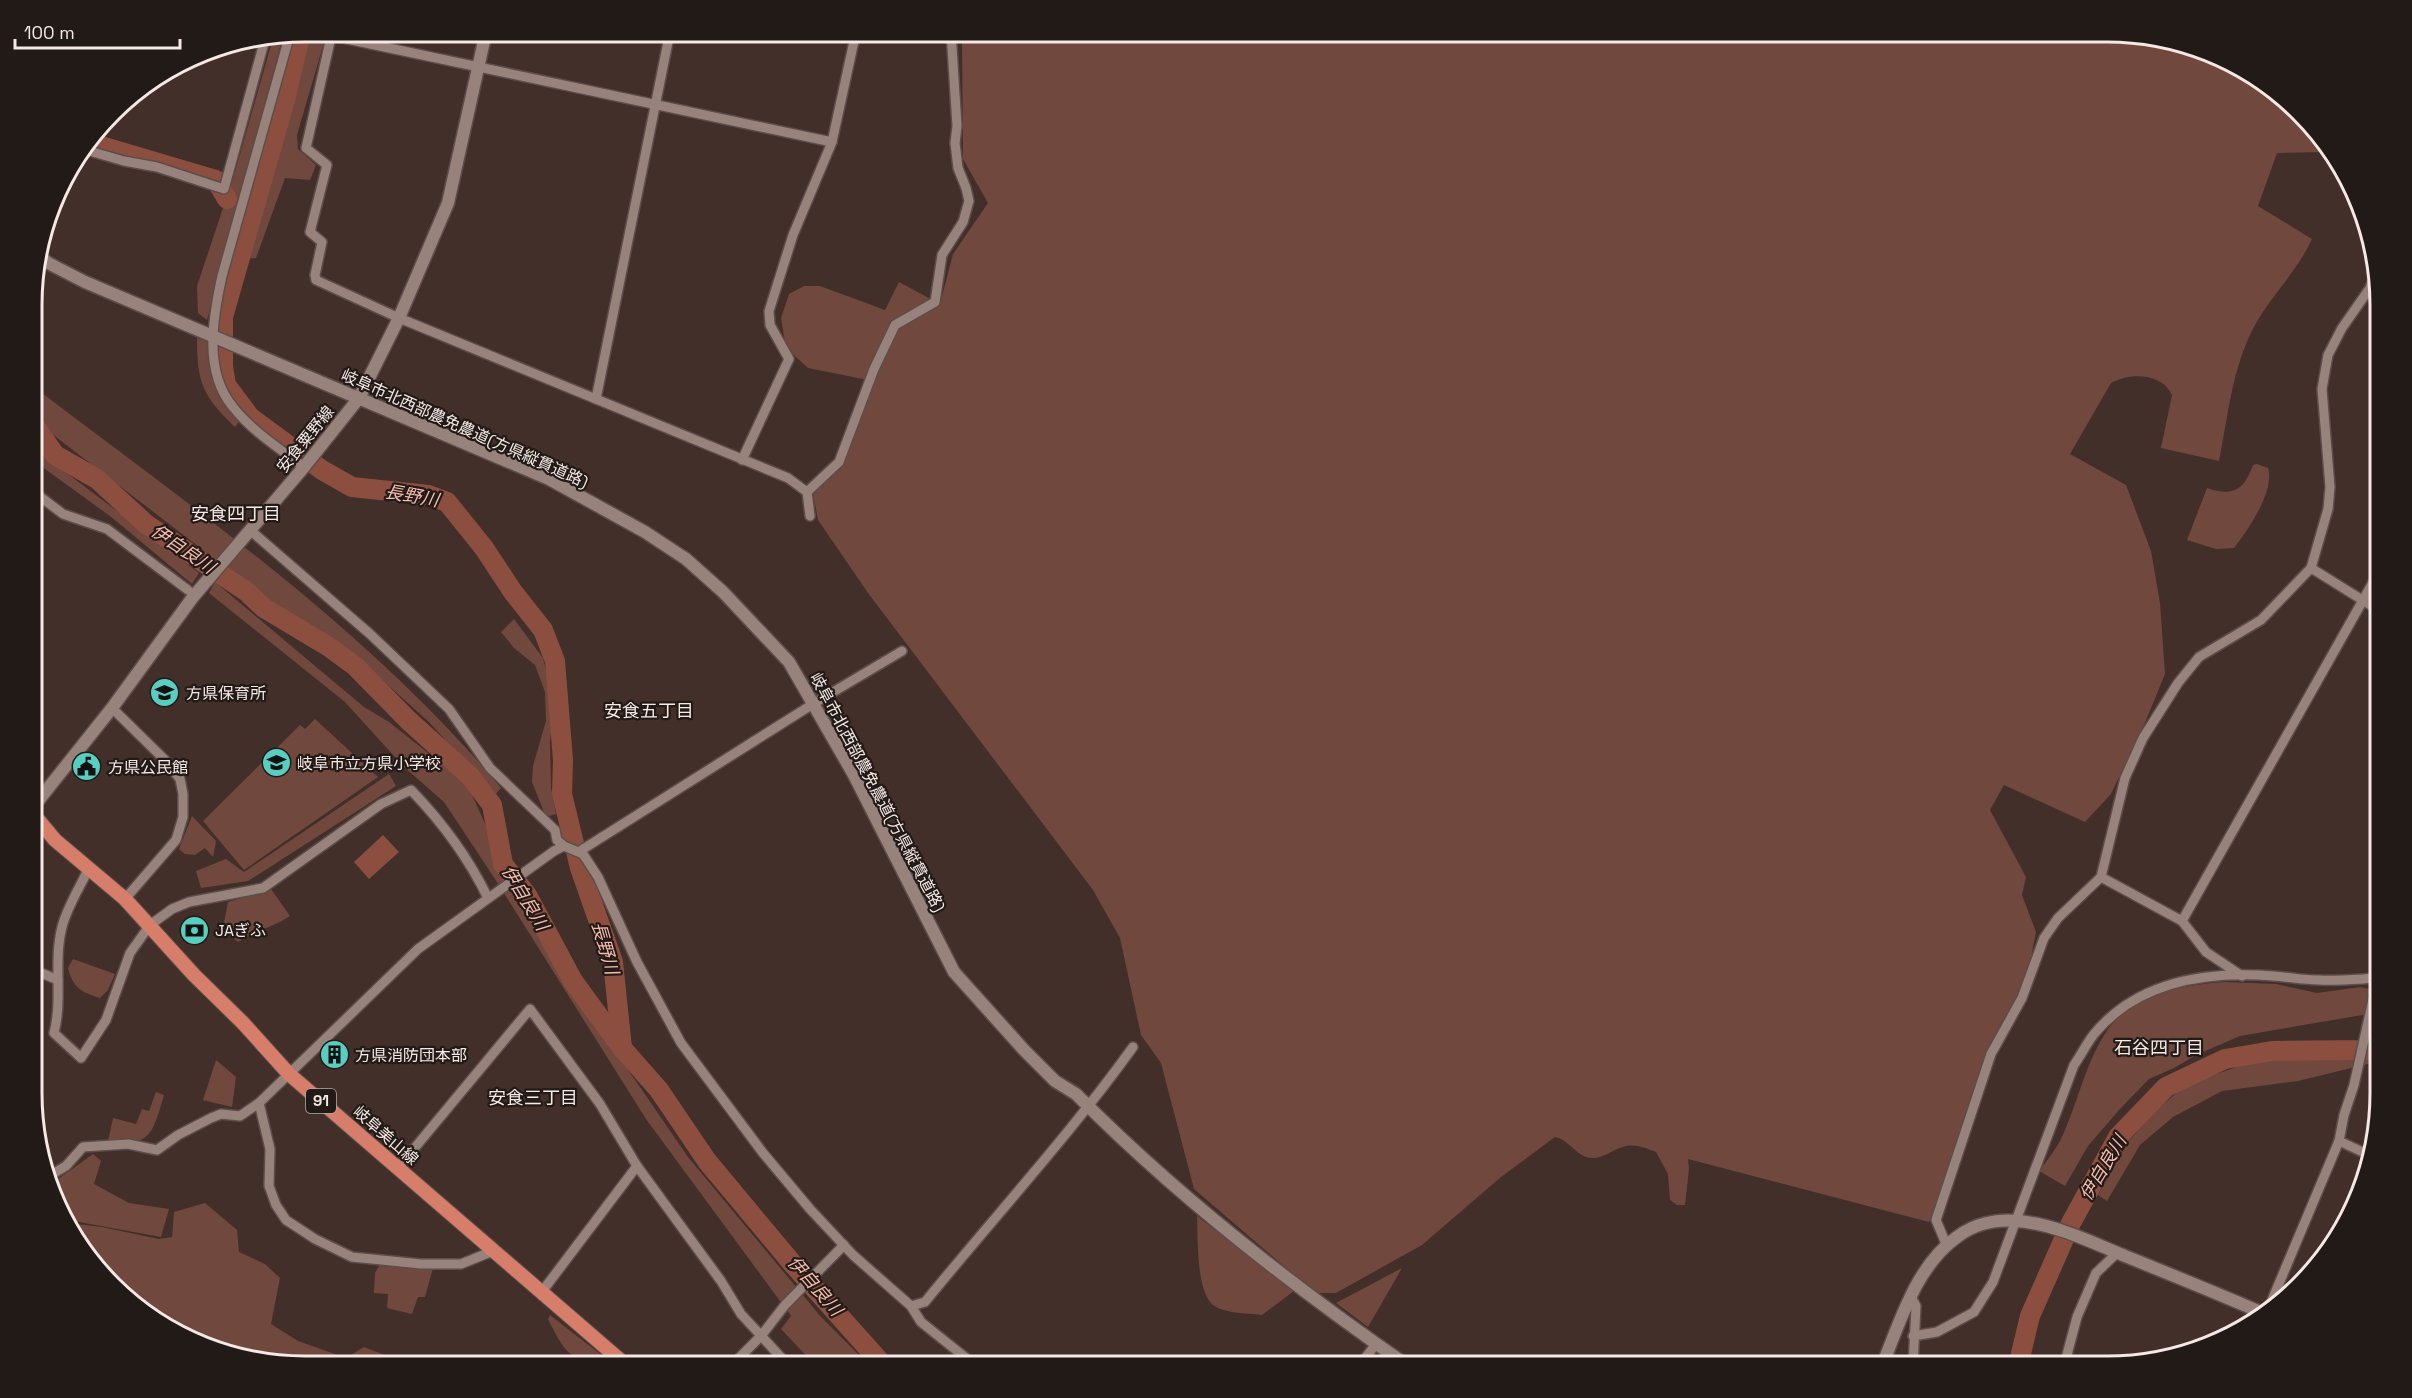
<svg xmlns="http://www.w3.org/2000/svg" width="2412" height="1398" font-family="'Space Grotesk','Noto Sans JP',sans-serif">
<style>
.green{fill:#71483d}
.water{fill:#8c4f3f}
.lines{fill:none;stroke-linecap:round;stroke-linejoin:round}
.river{stroke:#8c4f3f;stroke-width:20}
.street-casing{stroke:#5d4d4a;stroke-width:12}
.secondary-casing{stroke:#5d4d4a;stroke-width:15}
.primary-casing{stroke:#5d4d4a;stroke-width:16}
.street{stroke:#98827c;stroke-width:9}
.secondary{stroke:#98827c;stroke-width:12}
.primary{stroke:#d67e69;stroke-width:14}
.labels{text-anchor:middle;stroke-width:4.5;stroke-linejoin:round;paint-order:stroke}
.shield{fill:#221a17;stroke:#b6aaa7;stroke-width:1.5}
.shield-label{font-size:15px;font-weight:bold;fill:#f5e8e5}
.street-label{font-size:16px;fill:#f5e8e5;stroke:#221a17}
.poi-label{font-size:16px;fill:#f5e8e5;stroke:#221a17;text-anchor:start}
.water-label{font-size:18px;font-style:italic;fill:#f5bbac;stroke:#221a17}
.neighbourhood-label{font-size:18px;fill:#f5e8e5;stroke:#221a17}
.rim{fill:none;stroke:#f5e8e5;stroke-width:3}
</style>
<rect width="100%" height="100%" fill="#422f2a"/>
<g class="green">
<path d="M 303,32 L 327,32 L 297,135 L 298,149 L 316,165 L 310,180 L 285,178 L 256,258 L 241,259 Z"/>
<path d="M 962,32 L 2108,32 L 2178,41 L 2244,68 L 2327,146 L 2325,152 L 2277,153 L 2258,206 L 2312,239 C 2296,273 2270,297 2254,327 C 2232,368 2228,417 2219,461 L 2161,448 L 2172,395 C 2162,373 2130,372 2111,383 L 2070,454 L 2126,485 L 2151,551 L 2160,603 L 2165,674 L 2144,725 L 2111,794 L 2085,822 L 2004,785 L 1990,810 L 2026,877 L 2022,895 L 2036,932 L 2028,973 L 1929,1222 L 1688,1159 L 1689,1169 L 1685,1205 L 1677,1205 L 1670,1200 L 1668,1174 L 1656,1152 C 1645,1148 1634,1143 1623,1147 C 1612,1150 1604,1158 1592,1158 C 1576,1157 1570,1140 1555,1137 L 1501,1177 L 1422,1245 L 1336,1293 L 1315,1293 L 1194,1189 L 1161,1063 L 1141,1035 L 1120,938 L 1093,890 L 868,593 L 818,520 L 813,494 L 850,435 L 873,381 L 808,368 L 786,348 L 781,318 L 789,294 L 804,286 L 820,286 L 885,310 L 899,282 L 940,304 L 953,254 L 988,203 L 963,159 Z"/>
<path d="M 283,36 L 207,320 L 198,313 L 197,286 L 235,172 L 273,38 Z"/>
<path d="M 197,338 L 207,341 L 213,373 L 223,400 L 241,419 L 235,427 C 203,396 197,384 197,338 Z"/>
<path d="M 34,387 C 197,511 369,630 501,788 L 495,795 L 429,722 L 380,678 L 259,593 L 52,434 L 34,409 Z"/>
<path d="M 34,440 L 36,445 L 60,468 L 199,573 L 192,584 L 110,516 L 34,461 Z"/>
<path d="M 2257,464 L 2268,468 C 2275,491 2248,530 2234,548 L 2216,549 L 2187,540 L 2207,488 C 2233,497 2244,490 2253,465 Z"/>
<path d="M 215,582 L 364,707 L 389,722 L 467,784 L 492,839 L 495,856 L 506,874 L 589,1013 L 688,1157 L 821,1317 L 870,1366 L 816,1366 L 781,1329 L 791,1316 L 646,1119 L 497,882 L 444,802 L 404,767 L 345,702 L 209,593 Z"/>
<path d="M 514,619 L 543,658 L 554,703 L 550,742 L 551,788 L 556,814 L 546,817 L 532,782 L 533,766 L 546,721 L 545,692 L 535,665 L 514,648 L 501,632 Z"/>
<path d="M 315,719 L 378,777 L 244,870 L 203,821 L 300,725 L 305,729 Z"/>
<path d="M 389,774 L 396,786 L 248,881 L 201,888 L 196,871 L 226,859 L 244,872 Z"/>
<path d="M 192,816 L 216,841 L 213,857 L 205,848 L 195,855 L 185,854 L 179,849 Z"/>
<path d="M 271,889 L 290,916 C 273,927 255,931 238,942 L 223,928 L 228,902 Z"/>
<path d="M 73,959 L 115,974 L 108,990 L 100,998 C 81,992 73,988 68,968 Z"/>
<path d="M 2224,982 L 2276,984 L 2317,993 L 2360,987 L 2370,989 L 2380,987 L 2380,1012 L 2240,1036 L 2196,1055 L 2174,1068 L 2149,1079 L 2119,1110 L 2088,1146 L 2065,1186 L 2039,1171 C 2046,1162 2054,1152 2060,1141 C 2078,1105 2087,1053 2113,1023 C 2140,992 2185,985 2224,982 Z"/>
<path d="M 2380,1043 L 2380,1061 L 2298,1081 L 2222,1091 L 2173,1117 L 2140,1145 L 2107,1201 L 2098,1195 L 2128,1142 L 2158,1109 L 2184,1086 L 2258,1059 Z"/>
<path d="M 216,1060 L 236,1077 L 232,1107 L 203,1100 Z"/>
<path d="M 156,1092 L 164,1095 C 152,1136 151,1144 107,1146 L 113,1118 L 136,1124 L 142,1109 L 149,1111 Z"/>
<path d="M 93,1154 L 101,1161 L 94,1184 L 129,1203 L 169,1209 L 161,1237 L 68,1220 L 54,1182 Z"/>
<path d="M 205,1203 L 237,1230 L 239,1252 L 265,1264 L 280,1278 L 271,1324 L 298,1341 L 346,1358 L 364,1347 L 413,1366 L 304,1366 L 234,1357 L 168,1330 L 77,1245 L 69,1223 L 102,1227 L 159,1239 L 172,1237 L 174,1212 Z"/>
<path d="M 1197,1216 L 1294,1291 L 1262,1315 C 1247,1313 1223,1314 1212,1304 C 1196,1289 1198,1237 1197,1216 Z"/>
<path d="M 379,1266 L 433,1268 L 425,1297 L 418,1297 L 412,1314 L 387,1308 L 388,1294 L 374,1293 L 375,1273 Z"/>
<path d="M 1402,1268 L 1368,1327 L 1336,1303 Z"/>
<path d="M 550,1315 L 609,1361 L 607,1366 C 568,1359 565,1353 548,1319 Z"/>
</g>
<path class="water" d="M 383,835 L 399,852 L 369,879 L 354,862 Z"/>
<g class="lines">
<g class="river">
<path d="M 301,32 L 285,100 L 223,317 L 223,366 L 226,385 L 250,417 L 322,470 L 352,487 L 428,495 L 447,502 L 484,548 L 513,592 L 543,630 L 555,661 L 563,760 L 562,794 L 580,868 L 613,962 L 622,1048"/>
<path d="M 91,143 L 216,180 L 227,199"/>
<path d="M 34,425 L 55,455 L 97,479 L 146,524 L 247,592 L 264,608 L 329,647 L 355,666 L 408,720 L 470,776 L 492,805 L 503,864 L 527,895 L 573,981 L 622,1048 L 659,1090 L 707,1161 L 792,1263 L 884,1366"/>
<path d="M 2018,1366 L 2030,1316 L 2071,1223 L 2118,1137 L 2166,1087 L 2225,1059 L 2272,1051 L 2365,1050 L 2380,1046"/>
</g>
<defs>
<g id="street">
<path d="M 290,34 L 222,276 C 213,317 203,371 233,407 C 252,431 280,449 304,467"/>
<path d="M 86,150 L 124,161 L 157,167 L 224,189 L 265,39"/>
<path d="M 596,399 L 670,32"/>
<path d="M 742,460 L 789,359 L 770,325 L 769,311 L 793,235 L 832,142 L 856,32"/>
<path d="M 34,492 L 63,514 L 107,529 L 188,590"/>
<path d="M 807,492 L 839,462 L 874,369 L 895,325 L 935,302 L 942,255 L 963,222 L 969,201 L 966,188 L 958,168 L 955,143 L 957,126 L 951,32"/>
<path d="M 810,516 L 807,492 L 788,478 L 399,318 L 316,280 L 315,275 L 322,242 L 310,232 L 327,165 L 306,148 L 331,37 L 342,38 C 505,74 669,106 832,142"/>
<path d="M 250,530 L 370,634 L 449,709 L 490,768 L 555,830 L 557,840 L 564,846 L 583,854 L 598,877 L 637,962 L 681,1043 L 763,1153 L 810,1209 L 853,1255 L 911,1306 L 921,1322 L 976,1366"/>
<path d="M 2311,568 L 2380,611"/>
<path d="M 112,708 L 167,762 L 180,779 L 183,794 L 183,817 L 176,840 L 125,899"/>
<path d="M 580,851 L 813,704 L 902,651"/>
<path d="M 89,868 C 80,887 67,907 62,927 C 53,962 63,998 54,1033 L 81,1058 L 106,1020 L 130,953 L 150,925 L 172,909 L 189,902 L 263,888 L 381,804 L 411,790 C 442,822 468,857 488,898"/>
<path d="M 2101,877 L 2182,921 L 2206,952 L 2242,976"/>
<path d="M 2182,921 L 2380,570"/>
<path d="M 34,970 L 58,980"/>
<path d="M 259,1103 L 270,1149 L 269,1186 L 276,1205 L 286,1220 L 315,1239 L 352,1257 L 421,1264 L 461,1264 L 493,1251"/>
<path d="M 2339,1141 L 2367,1154"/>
<path d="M 398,1168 L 530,1009 L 600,1104 L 637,1166 L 721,1281 L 741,1314 L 789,1366"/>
<path d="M 51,1175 L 66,1166 L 83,1147 L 128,1144 L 157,1150 L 178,1135 L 211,1118 L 221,1114 L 240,1116 L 259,1103 L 418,949 L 554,851 L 564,846"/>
<path d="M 1947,1246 L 1936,1220 L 1991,1054 L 2022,998 L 2044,938 L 2058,918 L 2101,877 L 2125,778 L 2143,738 L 2178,683 L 2199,657 L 2261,620 L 2311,568 L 2328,509 L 2330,487 L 2322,389 L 2328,355 L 2342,328 L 2370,288 L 2377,270"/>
<path d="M 541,1293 L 637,1166"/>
<path d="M 1911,1297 L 1916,1306 L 1913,1366"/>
<path d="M 911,1306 L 925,1302 C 994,1217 1069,1136 1133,1047"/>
<path d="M 2267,1312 L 2339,1141 L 2344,1115 L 2354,1085 L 2380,968"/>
<path d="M 1913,1336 L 1937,1332 L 1974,1312 L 1993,1282 L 2074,1065 C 2081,1055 2087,1043 2094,1034 C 2139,980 2208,971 2273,976 C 2289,977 2303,980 2319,980 C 2338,981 2358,979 2378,978 L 2380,980"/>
<path d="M 731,1366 L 761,1336 L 785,1305 L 844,1245"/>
<path d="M 1359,1366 L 1376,1344"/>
<path d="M 2064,1366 L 2077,1317 L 2096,1273 L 2117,1253"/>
</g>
<g id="secondary">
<path d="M 38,255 L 48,263 L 85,282 L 549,479 L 645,532 L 686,559 L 723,592 L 789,662 L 854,775 L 954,972 L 1024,1050 L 1055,1081 L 1076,1094 C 1177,1196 1291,1285 1408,1366"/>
<path d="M 34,806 L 112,708 L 193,597 L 304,467 L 359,398 L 399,318 L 448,203 L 486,32"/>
<path d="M 1882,1366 C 1900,1322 1916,1266 1957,1237 C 1974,1224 1996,1219 2017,1221 C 2055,1224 2091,1242 2125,1256 C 2172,1275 2219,1294 2265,1314"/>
</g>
<path id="primary" d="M 34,815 L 55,840 L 125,899 L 194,975 L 243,1023 L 289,1074 L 627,1366"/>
</defs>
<use href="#street" class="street-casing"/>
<use href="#secondary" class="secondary-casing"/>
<use href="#primary" class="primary-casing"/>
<use href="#street" class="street"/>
<use href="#secondary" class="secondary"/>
<use href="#primary" class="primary"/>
</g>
<defs>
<symbol id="school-disc" viewBox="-11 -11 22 22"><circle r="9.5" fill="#58cec0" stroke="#221a17"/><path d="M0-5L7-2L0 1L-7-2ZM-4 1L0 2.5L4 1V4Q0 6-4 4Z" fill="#111"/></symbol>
<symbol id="civic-disc" viewBox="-11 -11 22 22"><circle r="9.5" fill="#58cec0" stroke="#221a17"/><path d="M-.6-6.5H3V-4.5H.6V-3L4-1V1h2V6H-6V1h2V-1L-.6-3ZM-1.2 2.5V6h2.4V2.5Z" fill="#111"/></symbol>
<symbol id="bank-disc" viewBox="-11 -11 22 22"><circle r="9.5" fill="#58cec0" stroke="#221a17"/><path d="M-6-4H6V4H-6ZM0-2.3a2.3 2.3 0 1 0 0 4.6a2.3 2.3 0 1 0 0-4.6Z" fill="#111"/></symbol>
<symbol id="building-disc" viewBox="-11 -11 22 22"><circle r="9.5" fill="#58cec0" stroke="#221a17"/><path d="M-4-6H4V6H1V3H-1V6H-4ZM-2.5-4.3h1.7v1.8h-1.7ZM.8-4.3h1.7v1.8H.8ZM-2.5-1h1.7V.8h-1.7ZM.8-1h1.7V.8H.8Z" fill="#111"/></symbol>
</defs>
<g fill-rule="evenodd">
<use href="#school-disc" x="148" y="676" width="33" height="33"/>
<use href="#school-disc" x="260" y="746" width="33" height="33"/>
<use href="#civic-disc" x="70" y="750" width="33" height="33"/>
<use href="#bank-disc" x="178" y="914" width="33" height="33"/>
<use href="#building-disc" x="318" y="1038" width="33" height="33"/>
</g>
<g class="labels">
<rect class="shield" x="306" y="1089" width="30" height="24" rx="4.5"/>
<g class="shield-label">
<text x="321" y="1106">91</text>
</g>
<g class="street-label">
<text transform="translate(465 428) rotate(24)" y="6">岐阜市北西部農免農道(方県縦貫道路)</text>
<text transform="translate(305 439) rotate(-51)" y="6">安食粟野線</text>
<text transform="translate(878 792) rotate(62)" y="6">岐阜市北西部農免農道(方県縦貫道路)</text>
<text transform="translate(386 1135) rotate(41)" y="6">岐阜美山線</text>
</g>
<g class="poi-label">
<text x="186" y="699">方県保育所</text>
<text x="297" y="769">岐阜市立方県小学校</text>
<text x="108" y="773">方県公民館</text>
<text x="215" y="936">JAぎふ</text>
<text x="355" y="1061">方県消防団本部</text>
</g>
<g class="water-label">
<text transform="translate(412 496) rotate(10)" y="6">長野川</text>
<text transform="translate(183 549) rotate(34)" y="6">伊自良川</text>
<text transform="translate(525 898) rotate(59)" y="6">伊自良川</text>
<text transform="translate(605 948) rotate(74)" y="6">長野川</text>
<text transform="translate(2103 1168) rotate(-59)" y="6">伊自良川</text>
<text transform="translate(815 1286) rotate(49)" y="6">伊自良川</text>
</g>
<g class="neighbourhood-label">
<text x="236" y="520">安食四丁目</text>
<text x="649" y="717">安食五丁目</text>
<text x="2159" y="1054">石谷四丁目</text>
<text x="533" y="1104">安食三丁目</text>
</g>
</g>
<path d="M0 0H2412V1398H0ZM305 42H2107A263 263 0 0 1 2370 305V1093A263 263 0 0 1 2107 1356H305A263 263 0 0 1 42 1093V305A263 263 0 0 1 305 42Z" fill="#221a17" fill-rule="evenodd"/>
<path class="rim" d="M305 42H2107A263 263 0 0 1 2370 305V1093A263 263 0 0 1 2107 1356H305A263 263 0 0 1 42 1093V305A263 263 0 0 1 305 42Z"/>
<path d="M15 39v9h165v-9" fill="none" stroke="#f5e8e5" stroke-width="3"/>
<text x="24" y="39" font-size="18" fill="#f5e8e5" stroke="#221a17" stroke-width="4.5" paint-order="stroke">100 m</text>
</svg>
